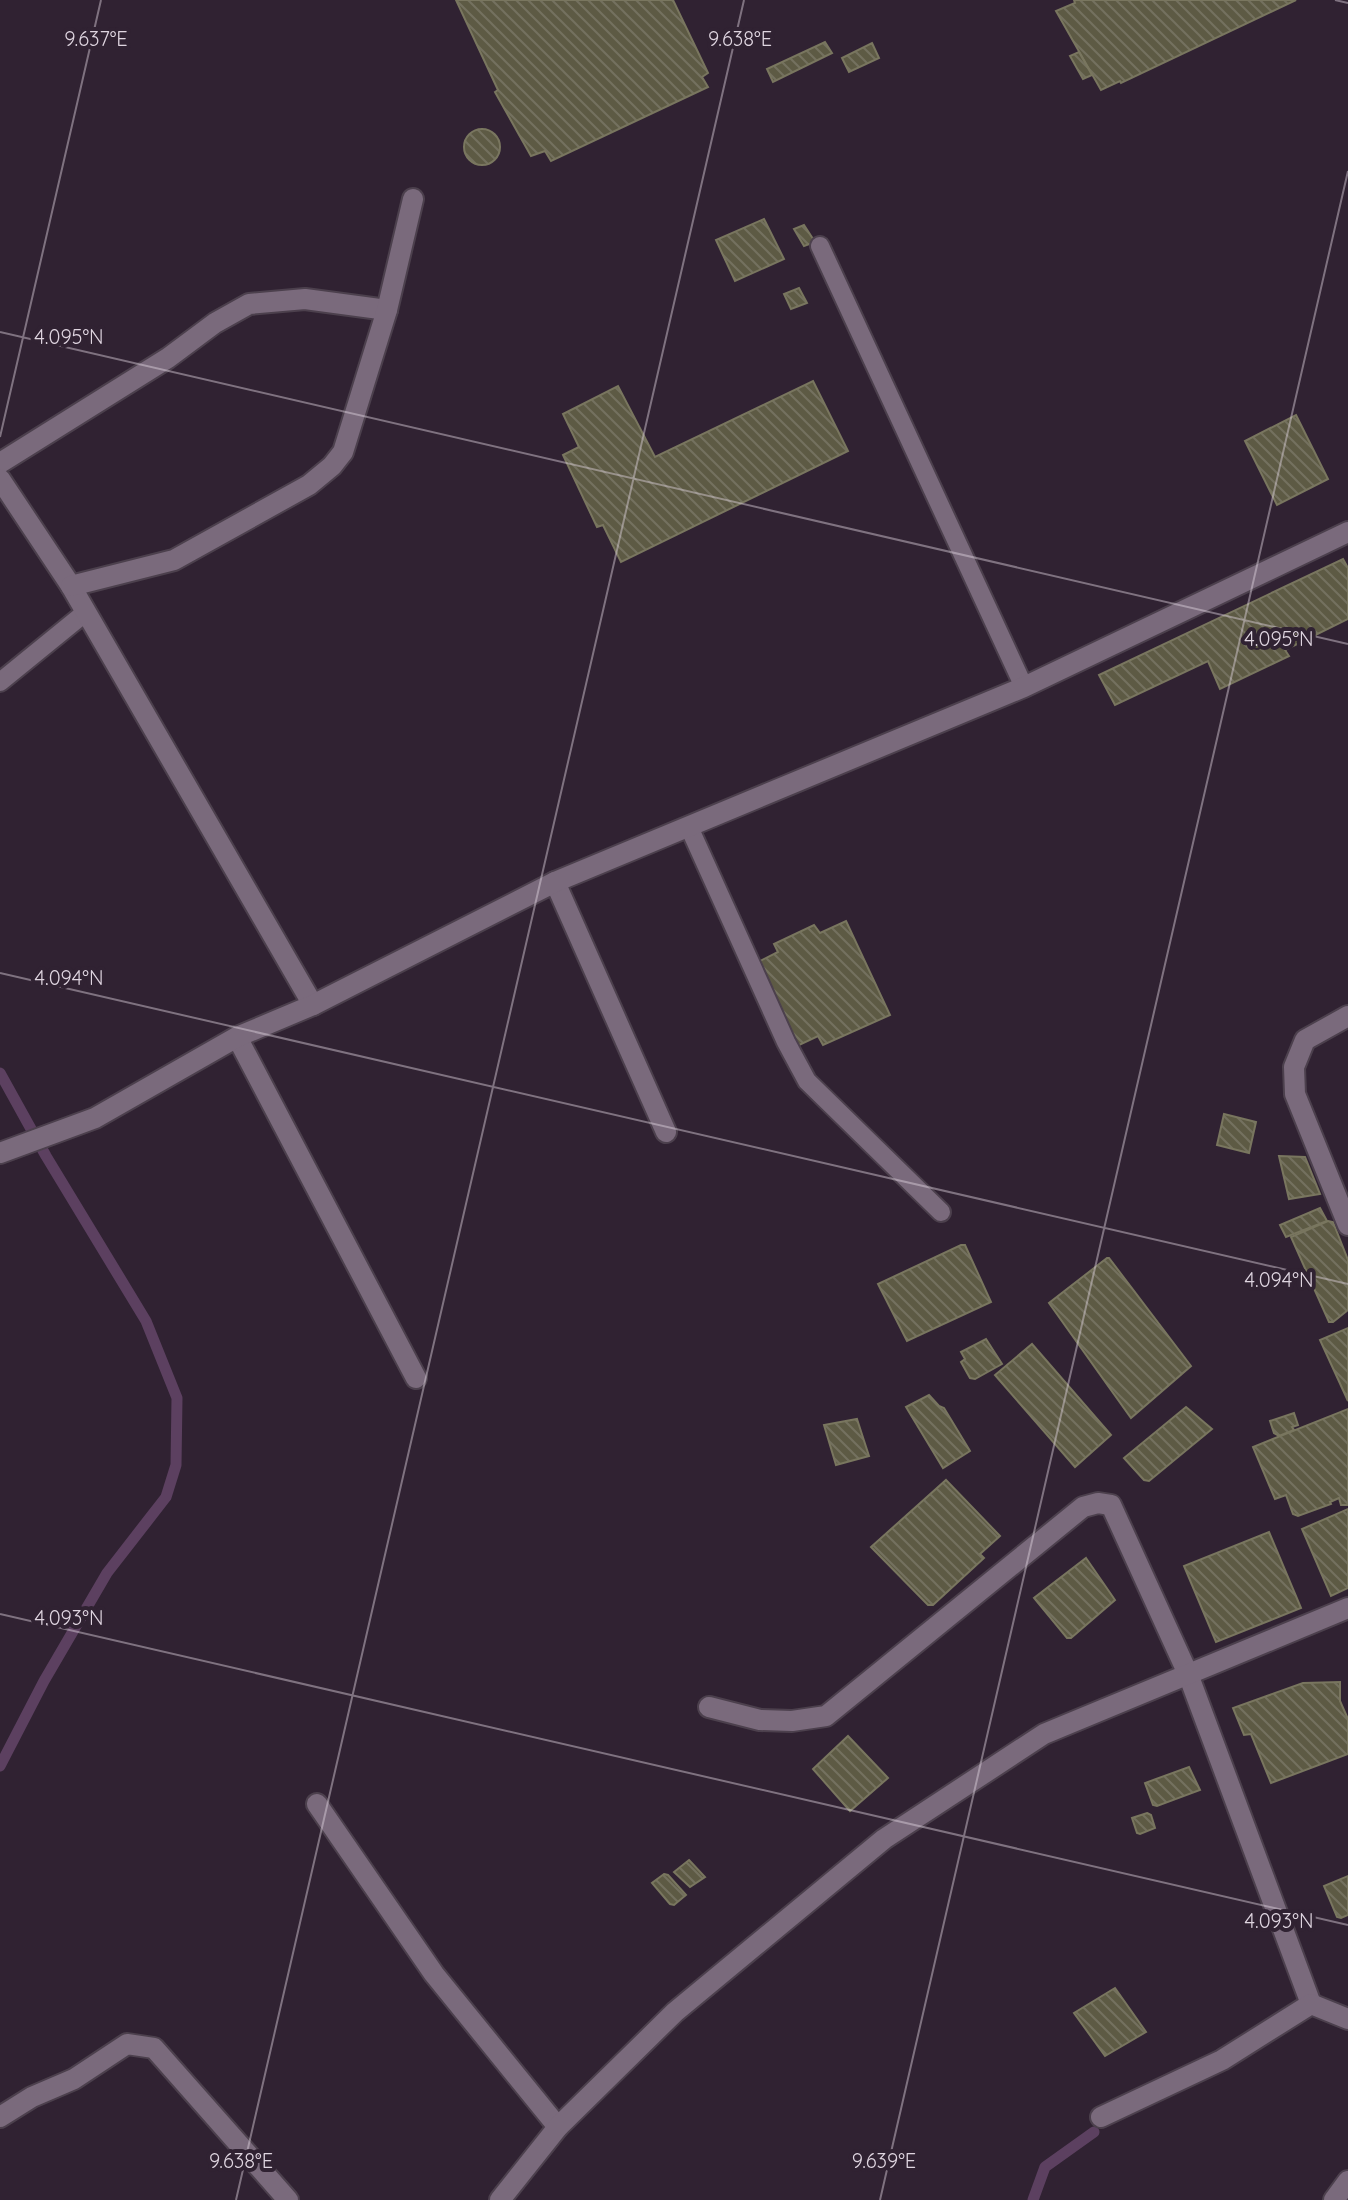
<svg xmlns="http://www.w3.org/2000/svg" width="1348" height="2200" font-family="Quicksand,sans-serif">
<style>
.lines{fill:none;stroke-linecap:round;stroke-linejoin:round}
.stream{stroke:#5c4060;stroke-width:11}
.building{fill:url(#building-back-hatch);stroke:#79765f;stroke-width:2}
.service-casing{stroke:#4c404d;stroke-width:22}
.minor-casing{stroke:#4c404d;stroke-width:24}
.service{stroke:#7a6a7c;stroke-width:18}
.minor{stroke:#7a6a7c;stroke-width:20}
.ticks{fill:none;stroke:#dfd5e0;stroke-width:2;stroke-opacity:0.45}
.ticks-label{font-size:20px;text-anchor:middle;fill:#dfd5e0;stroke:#302232;stroke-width:8;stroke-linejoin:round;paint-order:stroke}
</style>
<defs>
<pattern id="building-back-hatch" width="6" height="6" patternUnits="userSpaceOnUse" patternTransform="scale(2)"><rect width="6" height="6" fill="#5d5a44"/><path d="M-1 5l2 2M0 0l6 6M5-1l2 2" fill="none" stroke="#74715f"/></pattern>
</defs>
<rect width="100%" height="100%" fill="#302232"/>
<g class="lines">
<g class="stream">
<path d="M 0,1073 L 46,1156 L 146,1321 L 177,1398 L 176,1465 L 166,1497 L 107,1573 L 44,1681 L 0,1766"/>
<path d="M 1033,2200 L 1045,2167 L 1094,2132"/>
</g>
</g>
<g class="building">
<path d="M 456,0 L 673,0 L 708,73 L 702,77 L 708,87 L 551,161 L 545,151 L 531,156 L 495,92 L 498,90 Z"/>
<path d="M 1074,0 L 1296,0 L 1121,83 L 1120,81 L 1101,90 L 1056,11 L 1075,3 Z"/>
<path d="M 825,42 L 832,53 L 773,82 L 767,69 Z"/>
<path d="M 872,43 L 879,58 L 849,72 L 842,58 Z"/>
<path d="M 1079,52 L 1092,75 L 1083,79 L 1070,56 Z"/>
<circle cx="482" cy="147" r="18"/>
<path d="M 764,219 L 784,259 L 735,281 L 716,240 Z"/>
<path d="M 804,225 L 815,242 L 804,246 L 794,229 Z"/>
<path d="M 799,288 L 807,303 L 791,309 L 784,294 Z"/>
<path d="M 813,381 L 848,451 L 621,562 L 603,525 L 597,527 L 563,455 L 579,447 L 563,414 L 618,386 L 655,457 Z"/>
<path d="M 1296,415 L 1328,479 L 1277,505 L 1245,441 Z"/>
<path d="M 1343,559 L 1348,568 L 1348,619 L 1285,650 L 1289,656 L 1220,689 L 1208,661 L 1115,705 L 1099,675 Z"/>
<path d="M 846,921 L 890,1015 L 823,1045 L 818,1036 L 795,1047 L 752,965 L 778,952 L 774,944 L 814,925 L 820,933 Z"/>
<path d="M 1224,1114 L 1256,1122 L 1249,1153 L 1217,1145 Z"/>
<path d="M 1279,1156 L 1305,1157 L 1320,1194 L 1289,1199 Z"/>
<path d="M 1320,1208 L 1327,1221 L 1286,1237 L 1280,1225 Z"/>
<path d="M 1328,1221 L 1333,1222 L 1348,1260 L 1348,1310 L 1333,1322 L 1329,1322 L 1291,1237 Z"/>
<path d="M 961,1245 L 965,1245 L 991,1302 L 907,1341 L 878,1284 Z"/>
<path d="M 1107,1258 L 1109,1258 L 1191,1366 L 1131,1418 L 1049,1303 Z"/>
<path d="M 1348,1328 L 1348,1401 L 1320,1340 Z"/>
<path d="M 986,1339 L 1002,1364 L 975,1379 L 970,1378 L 961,1362 L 965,1359 L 961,1352 Z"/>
<path d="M 1032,1344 L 1111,1435 L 1075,1467 L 995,1375 Z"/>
<path d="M 929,1395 L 939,1406 L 944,1408 L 970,1451 L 943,1468 L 906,1407 Z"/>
<path d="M 1186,1407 L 1212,1429 L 1149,1481 L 1144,1480 L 1124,1458 Z"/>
<path d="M 1348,1409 L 1348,1505 L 1341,1505 L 1339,1498 L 1330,1502 L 1331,1504 L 1298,1516 L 1293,1514 L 1286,1495 L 1275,1499 L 1253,1447 Z"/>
<path d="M 1294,1413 L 1298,1425 L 1292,1427 L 1294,1430 L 1279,1436 L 1274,1433 L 1270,1421 Z"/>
<path d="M 857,1419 L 869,1456 L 836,1465 L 824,1425 Z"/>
<path d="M 946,1480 L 1000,1536 L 980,1554 L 984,1558 L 933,1605 L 928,1605 L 871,1547 Z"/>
<path d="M 1348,1509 L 1348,1588 L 1331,1596 L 1302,1529 Z"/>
<path d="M 1269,1532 L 1301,1608 L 1216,1642 L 1184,1566 Z"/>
<path d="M 1086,1558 L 1115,1600 L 1071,1638 L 1067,1638 L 1034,1598 Z"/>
<path d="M 1340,1682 L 1340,1701 L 1348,1719 L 1348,1754 L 1271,1783 L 1251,1734 L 1244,1735 L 1233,1708 L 1303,1683 Z"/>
<path d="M 848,1736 L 888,1778 L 850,1811 L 813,1769 Z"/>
<path d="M 1189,1767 L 1200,1790 L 1157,1806 L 1153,1805 L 1145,1783 Z"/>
<path d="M 1147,1813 L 1151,1815 L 1155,1828 L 1140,1834 L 1137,1833 L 1132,1818 Z"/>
<path d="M 689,1860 L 705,1877 L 690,1887 L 674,1872 Z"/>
<path d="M 664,1874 L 668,1875 L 686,1895 L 674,1905 L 670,1904 L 652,1883 Z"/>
<path d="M 1348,1876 L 1348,1915 L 1341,1918 L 1337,1917 L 1324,1886 Z"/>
<path d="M 1115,1988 L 1146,2032 L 1105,2056 L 1074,2013 Z"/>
</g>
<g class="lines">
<defs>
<g id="service">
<path d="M 820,246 L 1024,687"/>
<path d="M 0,682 L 86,612"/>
<path d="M 689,827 L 786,1042 L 807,1081 L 941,1212"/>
</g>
<g id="minor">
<path d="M 0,463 L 168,358 L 215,323 L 249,304 L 305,299 L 387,310"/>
<path d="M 0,479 L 71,586 L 313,1005"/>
<path d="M 71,586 L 174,560 L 309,485 L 332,466 L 343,452 L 387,310 L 413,199"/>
<path d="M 555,882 L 666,1132"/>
<path d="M 1348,1016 L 1305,1040 L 1294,1067 L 1295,1094 L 1348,1225"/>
<path d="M 237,1037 L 416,1378"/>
<path d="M 0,1153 L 95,1118 L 237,1037 L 313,1005 L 555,882 L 1024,687 L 1348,532"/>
<path d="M 709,1707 L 760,1720 L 792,1721 L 826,1716 L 1083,1507 L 1098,1503 L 1111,1505 L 1188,1674 L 1311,2004"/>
<path d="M 317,1804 L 434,1974 L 558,2127"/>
<path d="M 0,2117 L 32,2097 L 74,2079 L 127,2044 L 154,2048 L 288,2200"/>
<path d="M 1101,2117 L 1222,2060 L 1311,2004 L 1348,2019"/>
<path d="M 500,2200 L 558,2127 L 675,2012 L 884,1839 L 1044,1734 L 1348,1608"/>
<path d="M 1334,2200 L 1348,2181"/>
</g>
</defs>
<use href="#service" class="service-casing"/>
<use href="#minor" class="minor-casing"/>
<use href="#service" class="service"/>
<use href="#minor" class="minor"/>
</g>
<path class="ticks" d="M 1335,0 L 1348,3M 0,332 L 1348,644M 0,437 L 101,0M 0,973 L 1348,1284M 0,1614 L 1348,1925M 236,2200 L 744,0M 880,2200 L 1348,171"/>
<g class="ticks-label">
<text x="96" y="46">9.637°E</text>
<text x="740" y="46">9.638°E</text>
<text x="69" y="344">4.095°N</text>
<text x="1279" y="646">4.095°N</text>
<text x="69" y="985">4.094°N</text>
<text x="1279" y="1287">4.094°N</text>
<text x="69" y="1625">4.093°N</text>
<text x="1279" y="1928">4.093°N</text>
<text x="241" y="2168">9.638°E</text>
<text x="884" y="2168">9.639°E</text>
</g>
</svg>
